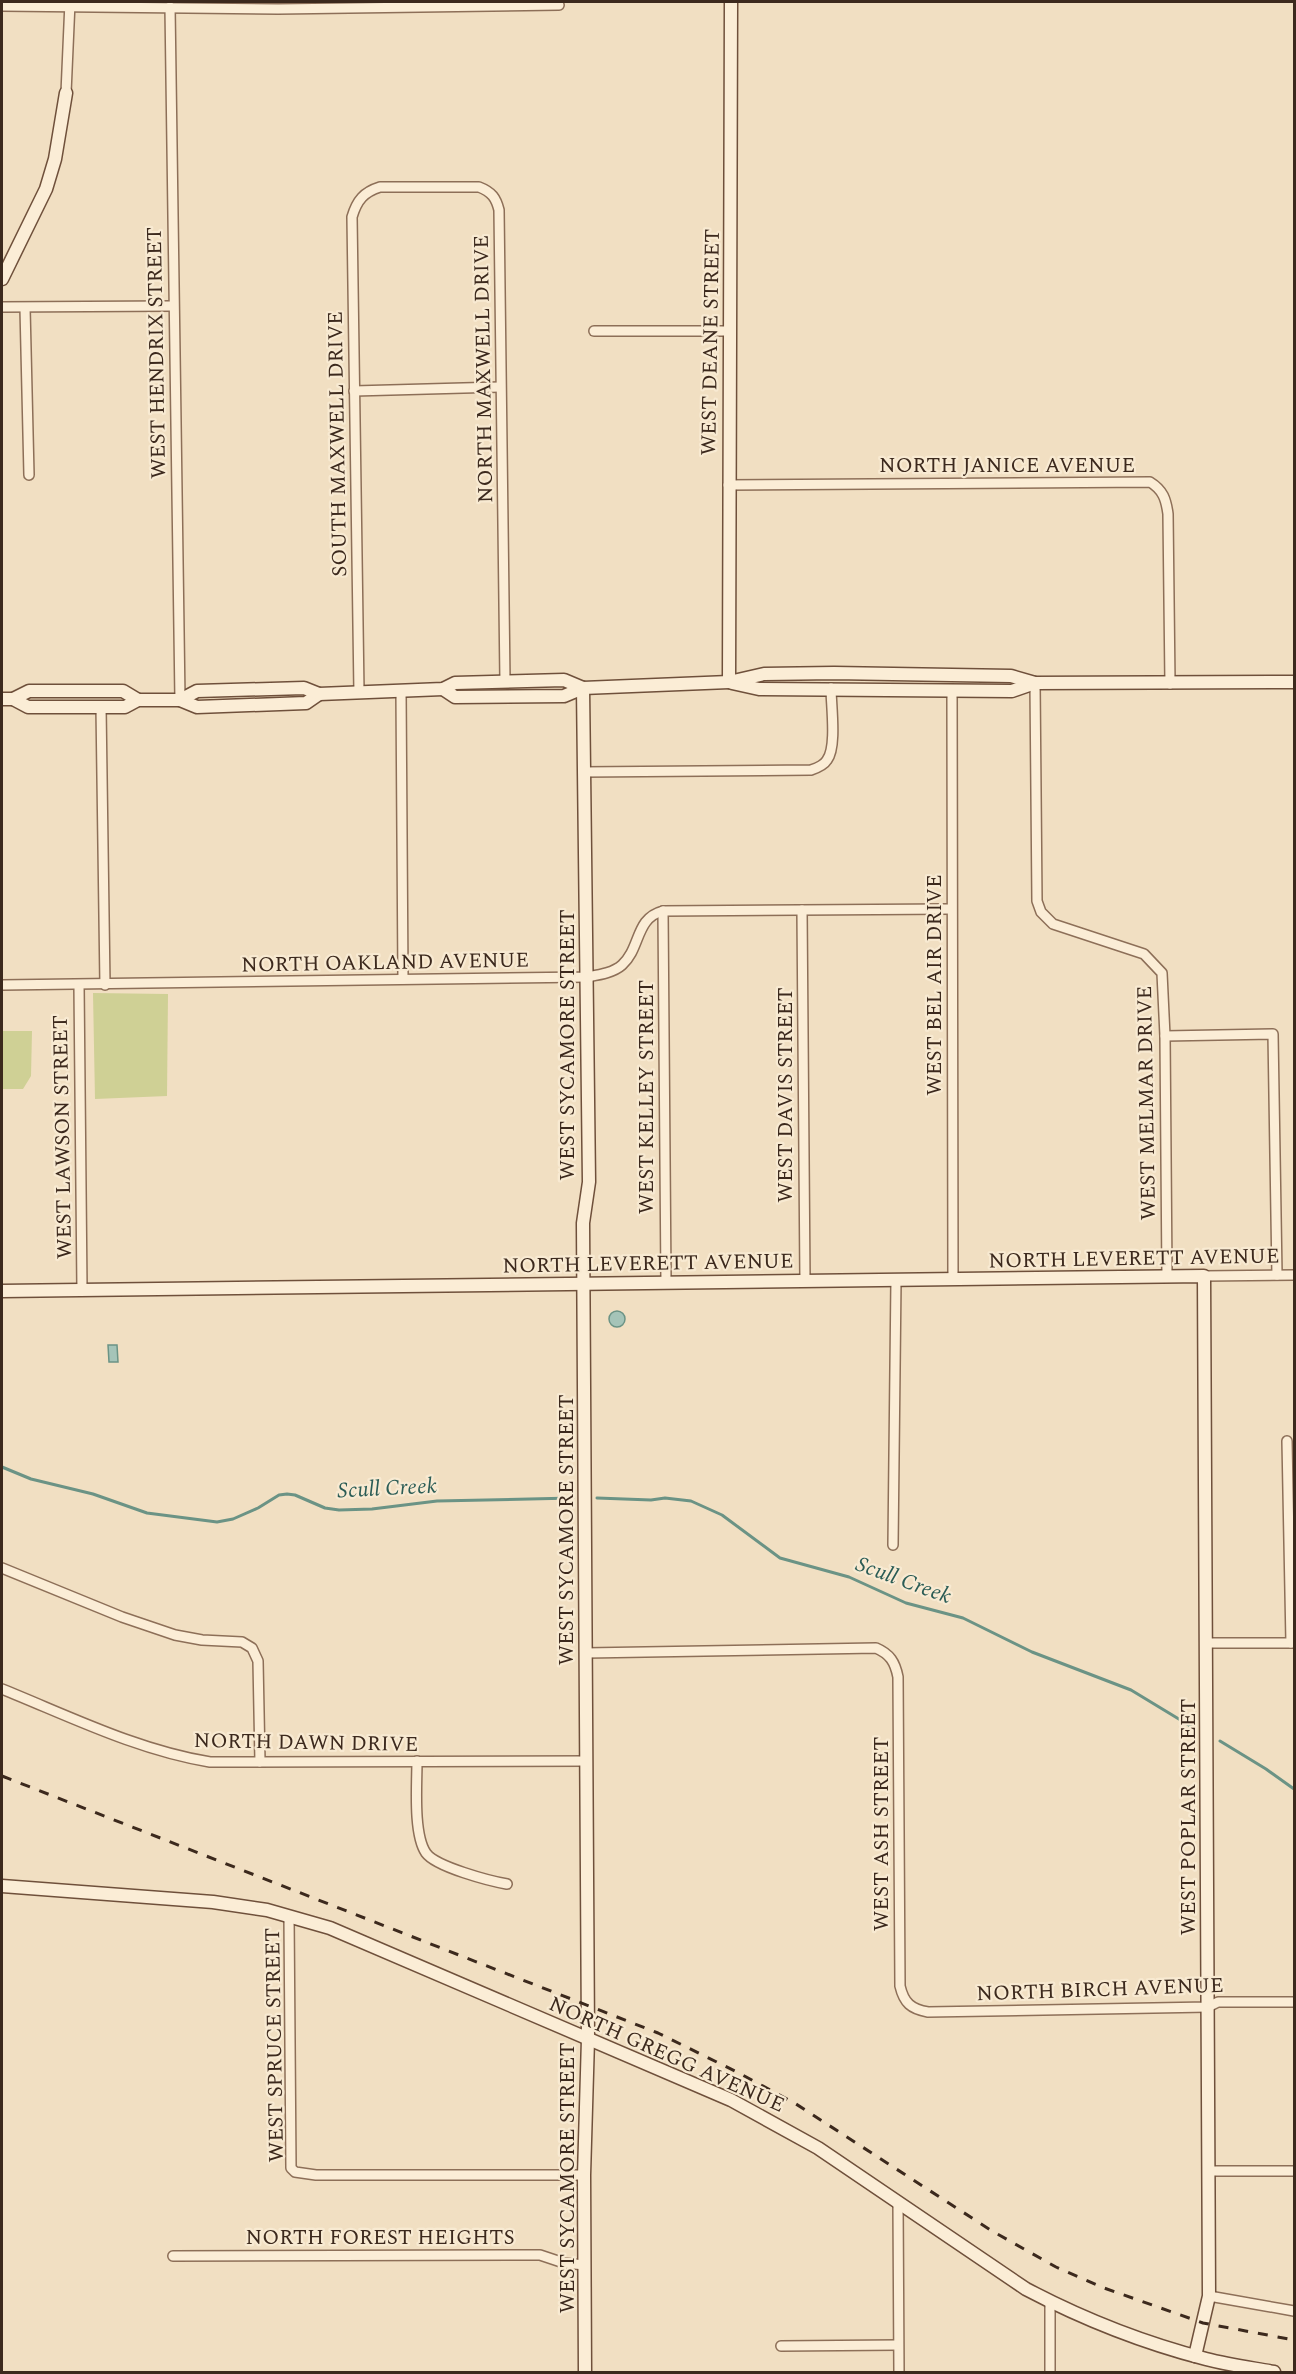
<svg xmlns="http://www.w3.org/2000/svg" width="1296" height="2374" font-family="Spectral,serif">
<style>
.green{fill:#cfd095}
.water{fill:#a5c4b8;stroke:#6b9385;stroke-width:1.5}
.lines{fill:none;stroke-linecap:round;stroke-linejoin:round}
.stream{stroke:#6b9385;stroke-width:3}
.street-casing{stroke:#8d6f58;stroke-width:12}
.secondary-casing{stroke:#6f503b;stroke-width:15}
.street{stroke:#fbedd6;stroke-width:9}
.secondary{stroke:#fbedd6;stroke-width:12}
.rail{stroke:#3c291d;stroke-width:3;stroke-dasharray:10 10;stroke-linecap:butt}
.labels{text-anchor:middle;stroke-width:4.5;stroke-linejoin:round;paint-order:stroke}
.street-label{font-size:21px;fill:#3c291d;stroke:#f8ead2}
.water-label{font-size:22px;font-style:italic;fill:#2b5c55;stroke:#f8ead2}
</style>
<rect width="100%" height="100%" fill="#f1dfc2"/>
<g class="green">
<path d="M 93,993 L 168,994 L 167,1096 L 95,1099 Z"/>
<path d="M 2,1031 L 32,1031 L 31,1076 L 23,1089 L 2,1089 Z"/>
</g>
<g class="water">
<circle cx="617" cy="1319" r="8"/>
<path d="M 108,1345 L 117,1345 L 118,1362 L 109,1362 Z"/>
</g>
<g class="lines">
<g class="stream">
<path d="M 2,1467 L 31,1479 L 93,1494 L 147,1513 L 217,1522 L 233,1519 L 258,1508 L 279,1495 L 287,1494 L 295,1495 L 325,1508 L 339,1510 L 372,1509 L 437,1501 L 573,1498"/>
<path d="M 597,1498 L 651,1500 L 665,1498 L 691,1501 L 722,1515 L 780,1558 L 849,1577 L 906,1603 L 963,1618 L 1032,1652 L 1131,1690 L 1192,1727"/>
<path d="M 1220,1741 L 1266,1769 L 1294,1789"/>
</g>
<defs>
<g id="street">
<path d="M 2,6 L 278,9 L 559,5"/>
<path d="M 170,7 L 180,700"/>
<path d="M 66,93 L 70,2"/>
<path d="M 2,307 L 173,306"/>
<path d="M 25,308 L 29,475"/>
<path d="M 594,331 L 731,331"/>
<path d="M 354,391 L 500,387"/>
<path d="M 728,485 L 1150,482 C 1163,490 1166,499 1168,514 L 1170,684"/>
<path d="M 1035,683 L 1037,901 L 1041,912 L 1053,924 L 1144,954 L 1162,973 L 1165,1036 L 1167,1276"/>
<path d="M 952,690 L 953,1280"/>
<path d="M 401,691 L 403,979"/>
<path d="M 359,692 L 352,217 C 357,200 364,192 380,187 L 479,187 C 492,192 496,198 499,210 L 505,681"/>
<path d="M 101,707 L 105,985"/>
<path d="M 583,772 L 811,770 C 817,768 824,765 827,760 C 837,747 831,705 831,688"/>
<path d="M 802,910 L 805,1281"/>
<path d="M 663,911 L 666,1283"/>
<path d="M 2,985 L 587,977 C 598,975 613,973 622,965 C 641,948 635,918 663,911 L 951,909"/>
<path d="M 79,985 L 82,1290"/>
<path d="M 1165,1036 L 1273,1034 L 1277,1275"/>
<path d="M 1204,1276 L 1294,1275"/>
<path d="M 1287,1441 L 1291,1643"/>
<path d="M 893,1545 L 896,1280"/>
<path d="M 2,1568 L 122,1617 L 175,1635 L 202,1640 L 242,1642 L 252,1648 L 258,1661 L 260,1762"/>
<path d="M 1207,1643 L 1294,1643"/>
<path d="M 586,1653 L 876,1648 C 890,1654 895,1662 898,1677 L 900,1986 C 904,2003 911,2009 928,2012 L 1208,2007 L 1218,2002 L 1294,2002"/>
<path d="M 2,1689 C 69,1716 137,1750 210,1762 L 587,1761"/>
<path d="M 417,1761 C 417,1784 413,1834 426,1853 C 436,1867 490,1881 507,1884"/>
<path d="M 289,1916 L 291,2168 L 295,2172 L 316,2175 L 584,2175"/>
<path d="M 1208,2171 L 1294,2171"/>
<path d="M 898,2203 L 899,2372"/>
<path d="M 173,2256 L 540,2255 L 564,2263 L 585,2265"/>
<path d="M 1209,2296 L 1294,2311"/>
<path d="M 1050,2301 L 1050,2372"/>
<path d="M 781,2346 L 898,2345"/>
</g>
<g id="secondary">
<path d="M 2,279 L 46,189 L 55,159 L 66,93"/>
<path d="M 729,682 L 731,2"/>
<path d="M 732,683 L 759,689 L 1012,691 L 1035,683"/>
<path d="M 583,688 L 589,1182 L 583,1223 L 588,2039 L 584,2175 L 585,2372"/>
<path d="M 443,689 L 455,697 L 564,696 L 583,688 L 729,682 L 764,674 L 834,673 L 1011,676 L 1035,683 L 1294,682"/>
<path d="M 2,699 L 13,699 L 29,691 L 123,691 L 138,700"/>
<path d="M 13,699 L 28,707 L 125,707 L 138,700 L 180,700 L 197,707 L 306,703 L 319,694"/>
<path d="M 180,700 L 197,691 L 304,688 L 319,694 L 443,689 L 455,683 L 564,680 L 583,688"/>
<path d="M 2,1291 L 1204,1276 L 1209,2296 L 1195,2356"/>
<path d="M 2,1886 L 213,1902 L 267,1910 L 330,1928 L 731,2100 L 818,2148 L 1026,2289 C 1083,2319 1144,2343 1206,2359 C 1229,2365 1252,2368 1274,2372"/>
</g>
</defs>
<use href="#street" class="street-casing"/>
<use href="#secondary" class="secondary-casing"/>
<use href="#street" class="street"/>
<use href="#secondary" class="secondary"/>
<path class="rail" d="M 2,1776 L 658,2033 L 739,2073 L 796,2104 L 992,2231 L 1056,2267 L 1104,2288 L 1203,2323 L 1294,2340"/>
</g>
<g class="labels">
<g class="street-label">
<text transform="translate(710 342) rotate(-89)" y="7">WEST DEANE STREET</text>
<text transform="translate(156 353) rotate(-91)" y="7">WEST HENDRIX STREET</text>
<text transform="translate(483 369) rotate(-91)" y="7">NORTH MAXWELL DRIVE</text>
<text transform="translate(337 444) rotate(-91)" y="7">SOUTH MAXWELL DRIVE</text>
<text x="1007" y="472">NORTH JANICE AVENUE</text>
<text transform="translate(385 962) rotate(-1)" y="7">NORTH OAKLAND AVENUE</text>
<text transform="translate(934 985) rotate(-90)" y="7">WEST BEL AIR DRIVE</text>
<text transform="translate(567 1045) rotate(-90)" y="7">WEST SYCAMORE STREET</text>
<text transform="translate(785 1095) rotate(-90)" y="7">WEST DAVIS STREET</text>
<text transform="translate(646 1097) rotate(-90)" y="7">WEST KELLEY STREET</text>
<text transform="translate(1146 1103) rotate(-91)" y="7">WEST MELMAR DRIVE</text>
<text transform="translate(62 1137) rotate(-91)" y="7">WEST LAWSON STREET</text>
<text transform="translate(1134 1258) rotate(-1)" y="7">NORTH LEVERETT AVENUE</text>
<text transform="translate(648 1263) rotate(-1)" y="7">NORTH LEVERETT AVENUE</text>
<text transform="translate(566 1530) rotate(-90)" y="7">WEST SYCAMORE STREET</text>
<text transform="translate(306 1742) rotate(1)" y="7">NORTH DAWN DRIVE</text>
<text transform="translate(1188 1817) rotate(-90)" y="7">WEST POPLAR STREET</text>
<text transform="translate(881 1834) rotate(-90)" y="7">WEST ASH STREET</text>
<text transform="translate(1100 1989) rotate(-2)" y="7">NORTH BIRCH AVENUE</text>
<text transform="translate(274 2045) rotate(-91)" y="7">WEST SPRUCE STREET</text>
<text transform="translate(667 2054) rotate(24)" y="7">NORTH GREGG AVENUE</text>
<text transform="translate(567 2178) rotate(-90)" y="7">WEST SYCAMORE STREET</text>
<text x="380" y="2244">NORTH FOREST HEIGHTS</text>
</g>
<g class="water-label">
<text transform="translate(387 1487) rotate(-3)" y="8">Scull Creek</text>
<text transform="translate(904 1579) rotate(20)" y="8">Scull Creek</text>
</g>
</g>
<rect width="1296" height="2374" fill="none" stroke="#3c291d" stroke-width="6"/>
</svg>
